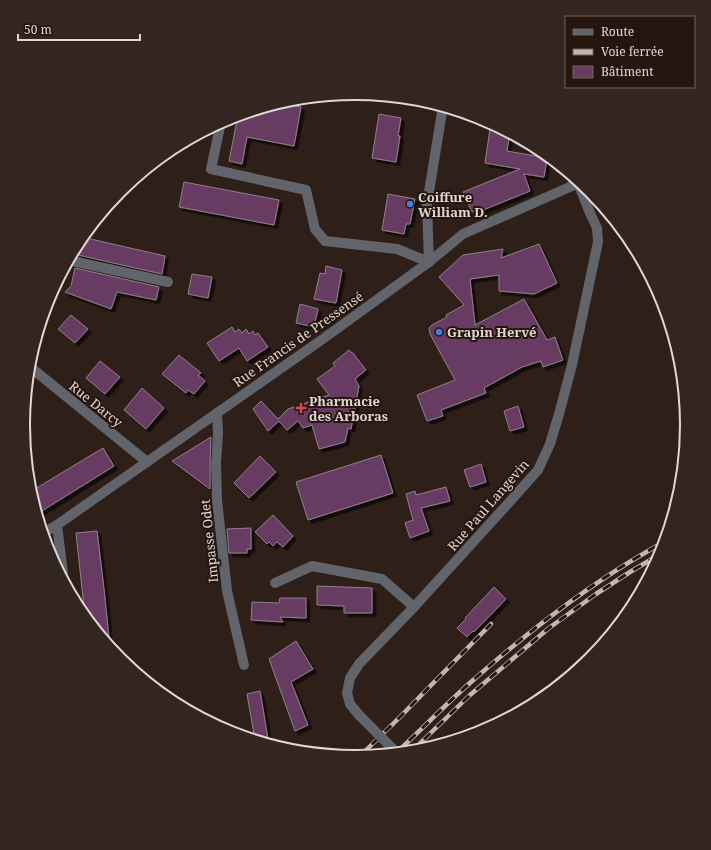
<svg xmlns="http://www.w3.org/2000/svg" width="711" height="850" font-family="'Noto Serif',serif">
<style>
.building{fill:#673b62;stroke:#8f808c;filter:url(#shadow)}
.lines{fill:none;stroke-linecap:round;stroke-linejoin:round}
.minor{stroke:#61646b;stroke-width:10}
.rail-casing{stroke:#c1b6b0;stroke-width:4.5}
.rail{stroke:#24160f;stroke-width:3;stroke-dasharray:9;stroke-linecap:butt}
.minor-bridge{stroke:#61646b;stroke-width:10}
.shop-dot{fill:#3f7fe0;stroke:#24160f;stroke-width:1.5}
.health-dot{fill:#e0444e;stroke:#24160f;stroke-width:1.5}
.labels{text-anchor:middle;stroke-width:4;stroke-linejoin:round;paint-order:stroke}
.poi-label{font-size:13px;font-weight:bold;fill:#e1d7d2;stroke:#24160f;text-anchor:start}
.street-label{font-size:13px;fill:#e1d7d2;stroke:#24160f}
.rim{fill:none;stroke:#e1d7d2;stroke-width:2}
</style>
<defs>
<filter id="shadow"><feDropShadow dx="3.5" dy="3.5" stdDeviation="0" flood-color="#0009"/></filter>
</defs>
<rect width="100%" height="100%" fill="#2e1f18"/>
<g class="building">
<path d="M 277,103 L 301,107 L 294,146 L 247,137 L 242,164 L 229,161 L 238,115 Z"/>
<path d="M 379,114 L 401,118 L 398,136 L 400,136 L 396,162 L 372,158 Z"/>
<path d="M 491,122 L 510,132 L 507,151 L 547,158 L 544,177 L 524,174 L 530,191 L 483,210 L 482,207 L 472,212 L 463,192 L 520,169 L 485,163 Z"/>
<path d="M 184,182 L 279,200 L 274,225 L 179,207 Z"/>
<path d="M 388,194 L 415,199 L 410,224 L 406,224 L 404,234 L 382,230 Z"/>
<path d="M 82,237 L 165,256 L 162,274 L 78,255 Z"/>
<path d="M 539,244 L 557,283 L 534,294 L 499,291 L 499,275 L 470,279 L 475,325 L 524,299 L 547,340 L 555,337 L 563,360 L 543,367 L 541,361 L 522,367 L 484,388 L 486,393 L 441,410 L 443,416 L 427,421 L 417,395 L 455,380 L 430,334 L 429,328 L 432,325 L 447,317 L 446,315 L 464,305 L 439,277 L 463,255 L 503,249 L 501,258 Z"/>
<path d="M 326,266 L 342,270 L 336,303 L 314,299 L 320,273 L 325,274 Z"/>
<path d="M 75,268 L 159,287 L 156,300 L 117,292 L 111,309 L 65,292 L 71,286 Z"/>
<path d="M 192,274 L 212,277 L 208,298 L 188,294 Z"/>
<path d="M 300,304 L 318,309 L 314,327 L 296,323 Z"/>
<path d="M 71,315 L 88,329 L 75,343 L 58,329 Z"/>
<path d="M 232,327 L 235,332 L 239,329 L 242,333 L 246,329 L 249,334 L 253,331 L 255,335 L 258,333 L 268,347 L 247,361 L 239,348 L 219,361 L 207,343 Z"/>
<path d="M 349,350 L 352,353 L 353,353 L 366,370 L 355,379 L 359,386 L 351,429 L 348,428 L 345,442 L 319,449 L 312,425 L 303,428 L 298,421 L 287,430 L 279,421 L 268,431 L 253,409 L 261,401 L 278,419 L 288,409 L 329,395 L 317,379 L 335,366 L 333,363 Z"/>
<path d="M 179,355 L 201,373 L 198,375 L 205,381 L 194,394 L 188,390 L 186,393 L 162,374 Z"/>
<path d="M 100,361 L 120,377 L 105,394 L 86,378 Z"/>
<path d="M 142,388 L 164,408 L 146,429 L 124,410 Z"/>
<path d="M 518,406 L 524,427 L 510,431 L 504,411 Z"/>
<path d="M 211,437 L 210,464 L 210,489 L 172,461 Z"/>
<path d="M 103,448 L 114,466 L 37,514 L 30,492 Z"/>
<path d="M 381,455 L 393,493 L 308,520 L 296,482 Z"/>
<path d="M 260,456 L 276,472 L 249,498 L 234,483 Z"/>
<path d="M 481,464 L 486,482 L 470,487 L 464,470 Z"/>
<path d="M 446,487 L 450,501 L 421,508 L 429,531 L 410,538 L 405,523 L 413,520 L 406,494 L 415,491 L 416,495 Z"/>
<path d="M 273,515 L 293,536 L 283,547 L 277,542 L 273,546 L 269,542 L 267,544 L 255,532 Z"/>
<path d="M 251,528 L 251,549 L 247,549 L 247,553 L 229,553 L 227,529 Z"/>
<path d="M 97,531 L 104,589 L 110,648 L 85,617 L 76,533 Z"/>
<path d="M 317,586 L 372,588 L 372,613 L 344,613 L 344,606 L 317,605 Z"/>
<path d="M 494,587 L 506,599 L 474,632 L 473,631 L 467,637 L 457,628 L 466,619 L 465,618 Z"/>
<path d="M 280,598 L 306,598 L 306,618 L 280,617 L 283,622 L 251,620 L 252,602 L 279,603 Z"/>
<path d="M 296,641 L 313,669 L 291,682 L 308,725 L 295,731 L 269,659 Z"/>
<path d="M 260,691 L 269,745 L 255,740 L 247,694 Z"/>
</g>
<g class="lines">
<g class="minor">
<path d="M 221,122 L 211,169 L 306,190 L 315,229 L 325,241 L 397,249 L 429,262"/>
<path d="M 68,260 L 168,282"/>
<path d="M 429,262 L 427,204 L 443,106"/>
<path d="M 29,366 L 147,462"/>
<path d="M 217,413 L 218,433 L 216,464 L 217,500 L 227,591 L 244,665"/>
<path d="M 57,525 L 64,581"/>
<path d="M 43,533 L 57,525 L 94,499 L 320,341 L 429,262 L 463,234 L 581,182"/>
<path d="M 275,583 L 312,566 L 382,579 L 414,607"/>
<path d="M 359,715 L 350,704 L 347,693 L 350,678 L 359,664 L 414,607 L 505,507 L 538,470 L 550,444 L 559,414 L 572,365 L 598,242 L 597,228 L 590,213 L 578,183"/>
</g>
<defs>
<g id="rail">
<path d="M 411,752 L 470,695 L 549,628 L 596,594 L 630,572 L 662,553"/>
<path d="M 396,753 C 421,730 445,705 471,682 C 531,629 595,579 666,541"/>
<path d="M 359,757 L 398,719 L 491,624"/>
</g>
</defs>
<use href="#rail" class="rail-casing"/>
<use href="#rail" class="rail"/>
<path class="minor-bridge" d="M 359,715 L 397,753"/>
</g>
<g class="shop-dot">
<circle cx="410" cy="204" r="4"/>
<circle cx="439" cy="332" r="4"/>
</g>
<path class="health-dot" d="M299 402h4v4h4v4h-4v4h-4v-4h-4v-4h4z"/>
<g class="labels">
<g class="poi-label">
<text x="418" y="202">Coiffure<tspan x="418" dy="15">William D.</tspan></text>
<text x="447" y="337">Grapin Hervé</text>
<text x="309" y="406">Pharmacie<tspan x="309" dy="15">des Arboras</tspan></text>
</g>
<g class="street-label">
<text transform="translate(298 339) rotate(-35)" y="5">Rue Francis de Pressensé</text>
<text transform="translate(96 404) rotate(39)" y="5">Rue Darcy</text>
<text transform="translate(488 505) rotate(-49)" y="5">Rue Paul Langevin</text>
<text transform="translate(209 541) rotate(-96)" y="5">Impasse Odet</text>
</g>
</g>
<path d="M0 0H711V850H0ZM30 425a325 325 0 1 1 650 0a325 325 0 1 1-650 0Z" fill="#33251f" fill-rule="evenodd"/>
<path class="rim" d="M30 425a325 325 0 1 1 650 0a325 325 0 1 1-650 0Z"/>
<rect x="565" y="16" width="130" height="72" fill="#24160f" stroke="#70635d"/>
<rect x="573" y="29" width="20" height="6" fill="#61646b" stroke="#70635d"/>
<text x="601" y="36" font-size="12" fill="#e1d7d2">Route</text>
<rect x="573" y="49" width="20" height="6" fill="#c1b6b0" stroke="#70635d"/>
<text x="601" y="56" font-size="12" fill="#e1d7d2">Voie ferrée</text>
<rect x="573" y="66" width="20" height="12" fill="#673b62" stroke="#70635d"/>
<text x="601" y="76" font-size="12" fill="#e1d7d2">Bâtiment</text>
<path d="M18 34v6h122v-6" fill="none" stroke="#e1d7d2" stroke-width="2"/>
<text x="24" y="34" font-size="12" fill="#e1d7d2" stroke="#24160f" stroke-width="3" paint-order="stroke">50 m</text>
</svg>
